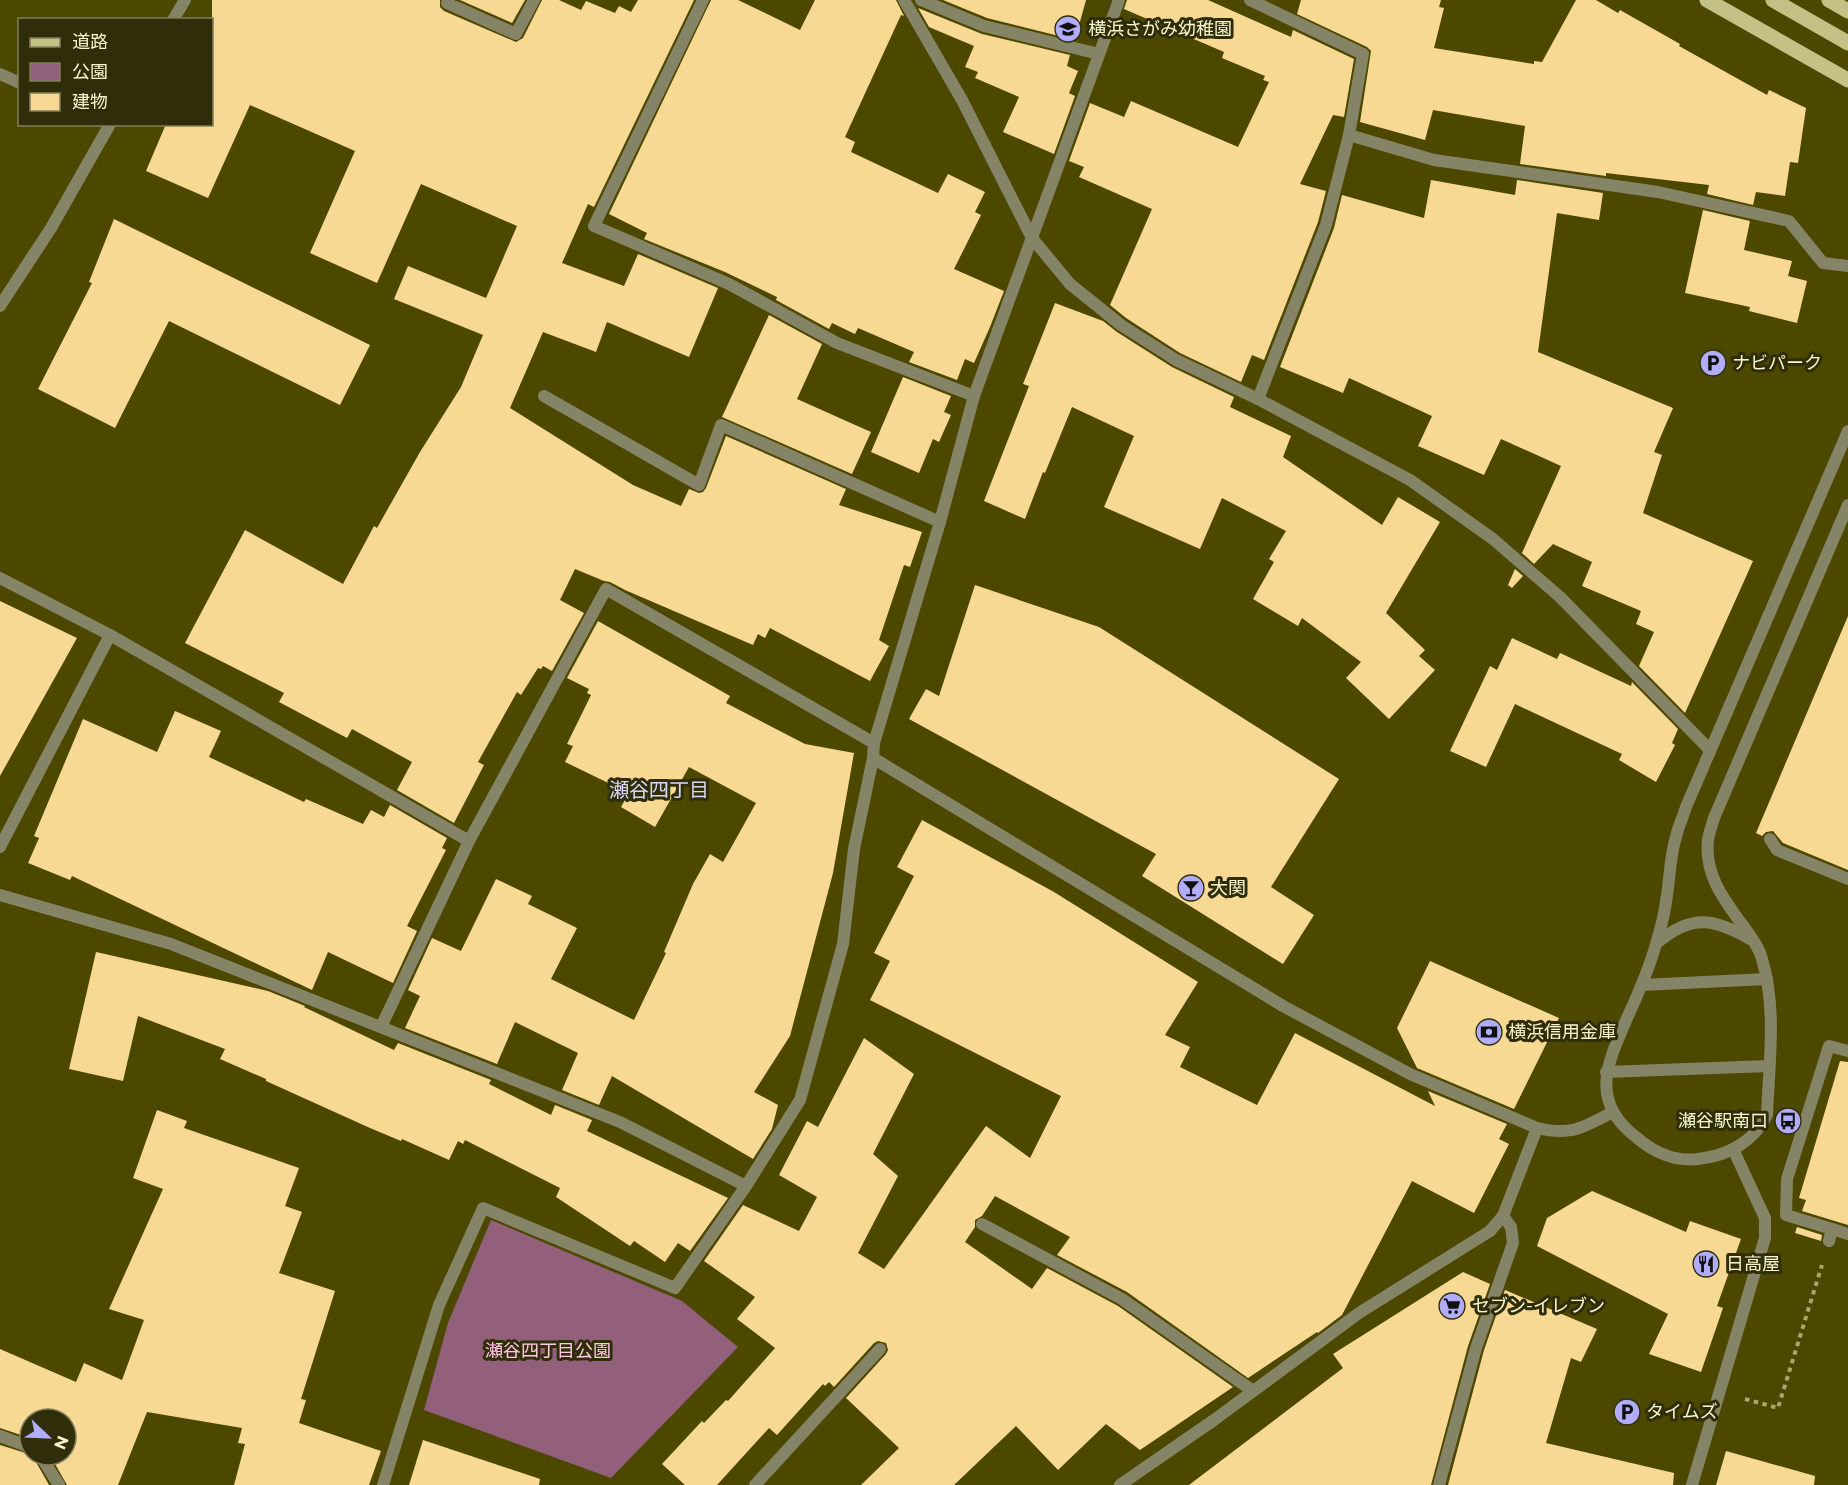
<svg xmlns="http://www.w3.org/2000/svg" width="1848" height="1485" font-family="Montserrat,'Noto Sans JP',sans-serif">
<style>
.green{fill:#93607c}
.building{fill:#f8d994}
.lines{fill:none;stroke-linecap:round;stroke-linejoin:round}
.path{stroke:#a9a76f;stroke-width:4;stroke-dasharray:4.5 4.5;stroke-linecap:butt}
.service{stroke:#868467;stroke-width:12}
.pedestrian{stroke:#868467;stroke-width:12}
.minor{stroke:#868467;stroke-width:12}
.primary{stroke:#c3c185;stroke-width:15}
.pedestrian-bridge{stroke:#868467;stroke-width:12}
.labels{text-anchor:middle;stroke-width:6;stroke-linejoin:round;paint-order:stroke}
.poi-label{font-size:18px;fill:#f7f6cd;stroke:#302e0a;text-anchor:start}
.park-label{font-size:18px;fill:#ffc7e4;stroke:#302e0a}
.neighbourhood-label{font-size:20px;fill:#d6d6f3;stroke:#302e0a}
</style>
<rect width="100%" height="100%" fill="#4d4800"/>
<path class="green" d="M 491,1220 L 682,1301 L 738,1347 L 611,1478 L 424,1410 L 448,1323 Z"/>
<g class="building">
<path d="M 212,0 L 440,0 L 440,7 L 444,11 L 516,42 L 523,38 L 542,0 L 559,0 L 581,10 L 586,1 L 615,13 L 619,6 L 631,12 L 638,0 L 694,0 L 594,207 L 588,204 L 562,263 L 624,286 L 638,254 L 718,288 L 689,357 L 607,322 L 596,352 L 543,332 L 510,408 L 633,485 L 681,506 L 689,489 L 699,493 L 703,492 L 706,488 L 726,436 L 846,489 L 839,505 L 922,532 L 910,567 L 904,565 L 879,640 L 889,646 L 870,681 L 770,628 L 765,638 L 758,634 L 753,645 L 625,590 L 610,582 L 604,581 L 575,569 L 560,600 L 584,613 L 552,671 L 543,666 L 541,669 L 538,668 L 521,695 L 517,692 L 478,762 L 484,765 L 454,823 L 397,790 L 412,762 L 352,729 L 347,738 L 279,702 L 284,693 L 185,643 L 245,530 L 343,584 L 374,526 L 377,528 L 420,452 L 461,387 L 483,335 L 394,299 L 408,266 L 486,298 L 517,226 L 421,184 L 377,283 L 310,253 L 355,151 L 250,105 L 208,198 L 146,171 L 166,124 L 212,124 Z"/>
<path d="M 460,0 L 525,0 L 512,23 Z"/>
<path d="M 711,0 L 738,0 L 800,30 L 815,0 L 896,0 L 904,16 L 901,15 L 845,137 L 855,142 L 851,152 L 938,193 L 948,174 L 985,192 L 975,212 L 981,215 L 954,269 L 1004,291 L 990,327 L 974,363 L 965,359 L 957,380 L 909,362 L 914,352 L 858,328 L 855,334 L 832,323 L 829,329 L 776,300 L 777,297 L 725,272 L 644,239 L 647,233 L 609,214 Z"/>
<path d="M 943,0 L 1086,0 L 1075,40 L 987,18 Z"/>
<path d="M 1127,0 L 1208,0 L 1291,37 L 1293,30 L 1354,59 L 1344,117 L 1333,115 L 1300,184 L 1326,191 L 1318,222 L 1264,360 L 1252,355 L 1241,382 L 1180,353 L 1126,318 L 1110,305 L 1152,209 L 1079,177 L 1084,167 L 1069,161 L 1090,103 L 1124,117 L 1131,101 L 1238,147 L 1269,82 L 1263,80 L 1265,76 L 1222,58 L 1224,52 L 1124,9 Z"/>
<path d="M 1301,0 L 1441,0 L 1439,7 L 1444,8 L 1434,48 L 1534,64 L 1534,61 L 1542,62 L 1576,0 L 1596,0 L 1618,13 L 1620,10 L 1680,44 L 1679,46 L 1767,95 L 1769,90 L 1806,108 L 1798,163 L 1790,162 L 1785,196 L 1756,192 L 1753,205 L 1707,194 L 1709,185 L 1606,173 L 1606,176 L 1520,164 L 1525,126 L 1433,110 L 1425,140 L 1360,122 L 1371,51 L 1367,47 L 1297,14 Z"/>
<path d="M 918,8 L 982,34 L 1070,55 L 1067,66 L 1078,71 L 1069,93 L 1075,96 L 1054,154 L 1003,132 L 1019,97 L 975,78 L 978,72 L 965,67 L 974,46 L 929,27 Z"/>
<path d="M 1431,180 L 1515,195 L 1517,180 L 1603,193 L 1599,220 L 1557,213 L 1538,352 L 1673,408 L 1654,452 L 1662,455 L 1643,513 L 1753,561 L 1685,713 L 1639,666 L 1654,632 L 1636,624 L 1641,611 L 1582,586 L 1592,562 L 1553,544 L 1534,564 L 1522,553 L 1561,466 L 1501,439 L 1484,475 L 1418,446 L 1432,416 L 1349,378 L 1343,393 L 1280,367 L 1334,228 L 1342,195 L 1424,218 Z"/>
<path d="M 1703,210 L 1750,221 L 1744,250 L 1792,261 L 1788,276 L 1807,281 L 1797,323 L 1749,311 L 1750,307 L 1685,293 Z"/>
<path d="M 114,219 L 370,345 L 340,405 L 169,321 L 115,428 L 38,389 L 92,283 L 89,282 Z"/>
<path d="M 1055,303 L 1103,321 L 1117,332 L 1172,367 L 1234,397 L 1230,407 L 1291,436 L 1283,457 L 1382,525 L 1398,497 L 1440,522 L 1386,613 L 1425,650 L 1419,656 L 1435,670 L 1389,719 L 1346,678 L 1361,662 L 1302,618 L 1298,626 L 1253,599 L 1274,562 L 1269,559 L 1286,531 L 1222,498 L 1200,549 L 1104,507 L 1134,436 L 1072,407 L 1045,473 L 1043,472 L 1025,519 L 984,501 L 1029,386 L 1023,384 Z"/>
<path d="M 769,315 L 822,344 L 797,399 L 871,432 L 852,474 L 722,417 Z"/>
<path d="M 903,377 L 951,396 L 944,412 L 951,415 L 939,442 L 933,439 L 919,473 L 871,452 Z"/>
<path d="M 1515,569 L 1523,576 L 1512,588 L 1508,585 Z"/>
<path d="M 975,585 L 1099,627 L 1339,779 L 1271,887 L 1314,915 L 1283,964 L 1142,876 L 1156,854 L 909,719 L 926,689 L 939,696 Z"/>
<path d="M 0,601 L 77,638 L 0,776 Z"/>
<path d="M 1848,616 L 1848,870 L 1783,843 L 1773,831 L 1766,832 L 1762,836 L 1756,833 Z"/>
<path d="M 598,621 L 730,696 L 726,703 L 805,744 L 854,753 L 833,873 L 790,1036 L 754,1092 L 778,1105 L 772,1129 L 753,1159 L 612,1076 L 599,1105 L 562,1090 L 578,1053 L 515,1022 L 497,1064 L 405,1028 L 420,996 L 408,990 L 432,938 L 461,951 L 496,879 L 532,896 L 528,904 L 577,928 L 551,979 L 634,1020 L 666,953 L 664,952 L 693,884 L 710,854 L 723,862 L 756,803 L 689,767 L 655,827 L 621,807 L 629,793 L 565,762 L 573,746 L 567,744 L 591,695 L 587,693 L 589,689 L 567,678 Z"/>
<path d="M 1512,638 L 1557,659 L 1560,653 L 1631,686 L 1632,682 L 1678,729 L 1672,743 L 1675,745 L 1656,782 L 1619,760 L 1622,754 L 1515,704 L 1486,767 L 1450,751 L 1490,666 L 1497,670 Z"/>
<path d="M 175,711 L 221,731 L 209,757 L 304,802 L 306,799 L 363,824 L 371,810 L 384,817 L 390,805 L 447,838 L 442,848 L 446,850 L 407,926 L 417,931 L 393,983 L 328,952 L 312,990 L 72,876 L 70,880 L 28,863 L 39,838 L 34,836 L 83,719 L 157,752 Z"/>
<path d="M 922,820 L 1054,892 L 1198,982 L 1165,1035 L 1190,1047 L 1180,1067 L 1257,1105 L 1295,1033 L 1435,1106 L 1428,1091 L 1507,1124 L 1499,1139 L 1509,1144 L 1474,1213 L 1412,1181 L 1342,1315 L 1318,1333 L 1317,1332 L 1248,1378 L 1127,1292 L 1057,1255 L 1070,1237 L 995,1196 L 982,1216 L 975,1220 L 975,1227 L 965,1242 L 1032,1289 L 1047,1268 L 1118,1306 L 1233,1387 L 1140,1450 L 1106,1424 L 1058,1470 L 1016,1426 L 954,1485 L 861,1485 L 899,1448 L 846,1398 L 886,1354 L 888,1350 L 886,1343 L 878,1341 L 874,1343 L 834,1387 L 829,1382 L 825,1386 L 823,1384 L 777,1435 L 769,1428 L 717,1485 L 685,1485 L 662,1464 L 702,1421 L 704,1423 L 726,1400 L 728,1401 L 775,1348 L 737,1319 L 755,1297 L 704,1261 L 743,1205 L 799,1231 L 817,1197 L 779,1175 L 807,1121 L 818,1127 L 864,1038 L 914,1074 L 873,1154 L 898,1176 L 858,1253 L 884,1269 L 986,1126 L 1030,1158 L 1061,1096 L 870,1000 L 890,961 L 874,953 L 914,876 L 897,867 Z"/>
<path d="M 96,952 L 268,991 L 305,1006 L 304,1007 L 394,1050 L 398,1043 L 491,1080 L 489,1084 L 551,1115 L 555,1105 L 592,1120 L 587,1131 L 728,1198 L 690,1251 L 678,1243 L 665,1262 L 634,1241 L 630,1246 L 556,1197 L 560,1188 L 465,1140 L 463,1144 L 458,1141 L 449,1160 L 402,1139 L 401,1141 L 370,1128 L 266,1081 L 266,1079 L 220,1059 L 225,1049 L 138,1016 L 123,1081 L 69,1069 Z"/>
<path d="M 1430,961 L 1559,1018 L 1514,1109 L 1417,1068 L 1397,1028 Z"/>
<path d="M 1840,1061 L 1848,1062 L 1848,1225 L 1802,1211 L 1806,1200 L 1799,1198 Z"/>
<path d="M 157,1110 L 187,1121 L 184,1128 L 299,1168 L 285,1206 L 302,1212 L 279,1273 L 335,1291 L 301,1399 L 306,1400 L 299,1423 L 381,1451 L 369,1485 L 234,1485 L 245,1444 L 238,1443 L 242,1428 L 147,1412 L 118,1485 L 67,1485 L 50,1455 L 66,1455 L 66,1419 L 30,1419 L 30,1438 L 0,1428 L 0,1349 L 76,1382 L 84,1363 L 122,1380 L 144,1320 L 109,1309 L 163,1189 L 133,1178 Z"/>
<path d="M 1592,1191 L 1686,1232 L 1690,1221 L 1741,1239 L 1717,1306 L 1723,1308 L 1701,1372 L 1649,1354 L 1668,1314 L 1537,1246 L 1547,1218 Z"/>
<path d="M 1797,1227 L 1822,1235 L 1821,1241 L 1795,1233 Z"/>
<path d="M 1463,1272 L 1490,1284 L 1468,1346 L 1431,1485 L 1189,1485 L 1343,1368 L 1333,1354 Z"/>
<path d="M 1505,1290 L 1597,1329 L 1581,1362 L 1571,1358 L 1546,1443 L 1674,1473 L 1673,1485 L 1448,1485 L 1484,1350 Z"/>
<path d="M 423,1440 L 540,1479 L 539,1485 L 409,1485 Z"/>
<path d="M 0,1445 L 32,1455 L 49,1485 L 0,1485 Z"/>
<path d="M 1726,1451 L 1815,1476 L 1814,1485 L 1716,1485 Z"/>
</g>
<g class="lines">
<path class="path" d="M 1745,1399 L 1778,1408 L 1822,1265"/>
<g class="service">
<path d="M 449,0 L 447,3 L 516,34 L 534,0"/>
<path d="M 703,0 L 594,226 L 729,284 L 837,343 L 974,396"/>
<path d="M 921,0 L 984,26 L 1099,54"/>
<path d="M 1250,0 L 1363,54 L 1349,135 L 1326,225 L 1258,399"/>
<path d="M 1349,135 L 1434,160 L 1658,192 L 1789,221 L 1823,263 L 1848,266"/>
<path d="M 544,396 L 699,485 L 721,425 L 940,522"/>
<path d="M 0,847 L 110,635"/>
<path d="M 1642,985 L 1767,979"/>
<path d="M 1606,1072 L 1769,1066"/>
<path d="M 982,1224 L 1122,1299 L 1253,1391"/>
<path d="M 0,1436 L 30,1447"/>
<path d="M 40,1455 L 59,1485"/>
<path d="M 755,1485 L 880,1349"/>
</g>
<g class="pedestrian">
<path d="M 1770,839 L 1777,850 L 1848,879"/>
<path d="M 1829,1241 L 1832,1229 L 1848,1234"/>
</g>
<g class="minor">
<path d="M 904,0 L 962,100 L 1032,238 L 1070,284 L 1121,325 L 1176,360 L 1258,399 L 1410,480 L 1493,539 L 1560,597 L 1710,750"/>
<path d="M 173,20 L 185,0"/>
<path d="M 0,74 L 20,83"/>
<path d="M 0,306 L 51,228 L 110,124"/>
<path d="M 1848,431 L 1686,807 C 1683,817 1678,827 1676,837 C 1670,856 1670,876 1667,895 C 1665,912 1661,928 1656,944 C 1649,969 1639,992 1628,1016 C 1608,1062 1588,1100 1636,1137 C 1653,1152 1675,1162 1698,1159 C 1727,1156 1754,1142 1767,1115 C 1769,1063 1777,1009 1762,959 C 1759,947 1751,937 1744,927 C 1725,901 1704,875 1708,840 C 1709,833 1712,825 1714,818 L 1848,505"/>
<path d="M 0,578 L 110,635 L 469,841"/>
<path d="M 873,758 L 1283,1006 L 1410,1074 L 1537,1128 C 1572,1136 1582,1128 1613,1112"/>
<path d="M 0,895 L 171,944 L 620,1122 L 746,1186"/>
<path d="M 1657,943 C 1691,914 1714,918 1750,939"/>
<path d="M 381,1027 L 469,841 L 606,589 L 874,743"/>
<path d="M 383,1485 L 439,1305 L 483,1208 L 675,1288 L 746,1186 L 800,1100 L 843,944 L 854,849 L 873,758 L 874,743 L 940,522 L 974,396 L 1119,0"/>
<path d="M 1120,1485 L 1214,1420 L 1359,1313 L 1490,1231 L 1503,1216 L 1537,1128"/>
<path d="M 1439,1485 L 1476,1348 L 1513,1243 L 1511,1227 L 1503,1216"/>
<path d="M 1692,1485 L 1765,1238 L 1765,1218 L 1733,1149"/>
</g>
<g class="primary">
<path d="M 1707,0 L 1848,80"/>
<path d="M 1773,0 L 1848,43"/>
<path d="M 1829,0 L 1848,11"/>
</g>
<path class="pedestrian-bridge" d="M 1832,1229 L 1786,1215 L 1787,1179 L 1829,1046 L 1848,1051"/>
</g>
<defs>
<symbol id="school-disc" viewBox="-11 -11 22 22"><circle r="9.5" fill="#b1adfa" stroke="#302e0a"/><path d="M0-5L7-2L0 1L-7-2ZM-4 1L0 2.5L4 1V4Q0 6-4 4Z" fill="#111"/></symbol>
<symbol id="parking-disc" viewBox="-11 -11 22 22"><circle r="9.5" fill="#b1adfa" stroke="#302e0a"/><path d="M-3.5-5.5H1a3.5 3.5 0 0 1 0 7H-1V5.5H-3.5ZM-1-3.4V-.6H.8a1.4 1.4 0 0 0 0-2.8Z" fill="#111"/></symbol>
<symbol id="bar-disc" viewBox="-11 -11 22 22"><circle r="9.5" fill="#b1adfa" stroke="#302e0a"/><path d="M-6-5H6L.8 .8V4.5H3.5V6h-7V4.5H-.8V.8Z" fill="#111"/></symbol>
<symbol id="bank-disc" viewBox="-11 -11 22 22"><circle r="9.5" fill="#b1adfa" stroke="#302e0a"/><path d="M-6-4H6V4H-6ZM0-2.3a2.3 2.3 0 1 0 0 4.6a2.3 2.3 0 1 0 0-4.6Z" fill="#111"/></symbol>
<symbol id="bus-disc" viewBox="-11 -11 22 22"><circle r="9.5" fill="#b1adfa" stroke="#302e0a"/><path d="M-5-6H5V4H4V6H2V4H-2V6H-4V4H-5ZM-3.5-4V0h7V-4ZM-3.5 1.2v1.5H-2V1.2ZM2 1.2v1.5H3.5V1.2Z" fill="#111"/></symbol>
<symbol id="restaurant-disc" viewBox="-11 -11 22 22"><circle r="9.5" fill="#b1adfa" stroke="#302e0a"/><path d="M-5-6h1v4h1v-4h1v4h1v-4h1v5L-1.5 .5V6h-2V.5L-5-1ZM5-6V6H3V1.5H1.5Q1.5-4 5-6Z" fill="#111"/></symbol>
<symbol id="supermarket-disc" viewBox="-11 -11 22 22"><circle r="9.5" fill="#b1adfa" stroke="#302e0a"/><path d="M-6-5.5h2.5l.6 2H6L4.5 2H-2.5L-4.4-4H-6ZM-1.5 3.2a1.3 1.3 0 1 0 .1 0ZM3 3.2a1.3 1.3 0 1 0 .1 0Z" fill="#111"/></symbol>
</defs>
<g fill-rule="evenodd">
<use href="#school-disc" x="1053" y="14" width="30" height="30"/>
<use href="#parking-disc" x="1698" y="348" width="30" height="30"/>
<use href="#bar-disc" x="1176" y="873" width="30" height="30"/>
<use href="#bank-disc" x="1474" y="1017" width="30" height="30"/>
<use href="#bus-disc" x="1773" y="1106" width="30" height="30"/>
<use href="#restaurant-disc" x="1691" y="1249" width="30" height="30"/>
<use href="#supermarket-disc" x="1437" y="1291" width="30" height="30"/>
<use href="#parking-disc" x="1612" y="1397" width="30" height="30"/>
</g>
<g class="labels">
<g class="poi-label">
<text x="1088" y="35">横浜さがみ幼稚園</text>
<text x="1732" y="369">ナビパーク</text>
<text x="1210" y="894">大関</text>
<text x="1508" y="1038">横浜信用金庫</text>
<text x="1768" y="1127" text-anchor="end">瀬谷駅南口</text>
<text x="1726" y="1270">日高屋</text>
<text x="1472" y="1312">セブン-イレブン</text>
<text x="1646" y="1418">タイムズ</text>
</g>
<g class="park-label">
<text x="548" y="1357">瀬谷四丁目公園</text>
</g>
<g class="neighbourhood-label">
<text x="659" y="797">瀬谷四丁目</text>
</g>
</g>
<rect x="18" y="18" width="195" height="108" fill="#302e0a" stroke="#807e58" stroke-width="1.5"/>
<rect x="30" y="38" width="30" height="9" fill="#c3c185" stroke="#807e58" stroke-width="1.5"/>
<text x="72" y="48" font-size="18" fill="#f7f6cd">道路</text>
<rect x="30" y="63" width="30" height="18" fill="#93607c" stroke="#807e58" stroke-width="1.5"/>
<text x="72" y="78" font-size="18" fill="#f7f6cd">公園</text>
<rect x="30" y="93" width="30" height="18" fill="#f8d994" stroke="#807e58" stroke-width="1.5"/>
<text x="72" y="108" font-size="18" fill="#f7f6cd">建物</text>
<g transform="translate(48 1437) rotate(113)"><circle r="28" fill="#302e0a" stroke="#807e58" stroke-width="1.5"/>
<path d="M0-4.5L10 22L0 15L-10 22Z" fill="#b1adfa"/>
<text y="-9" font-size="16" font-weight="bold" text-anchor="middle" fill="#f7f6cd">N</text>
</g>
</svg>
